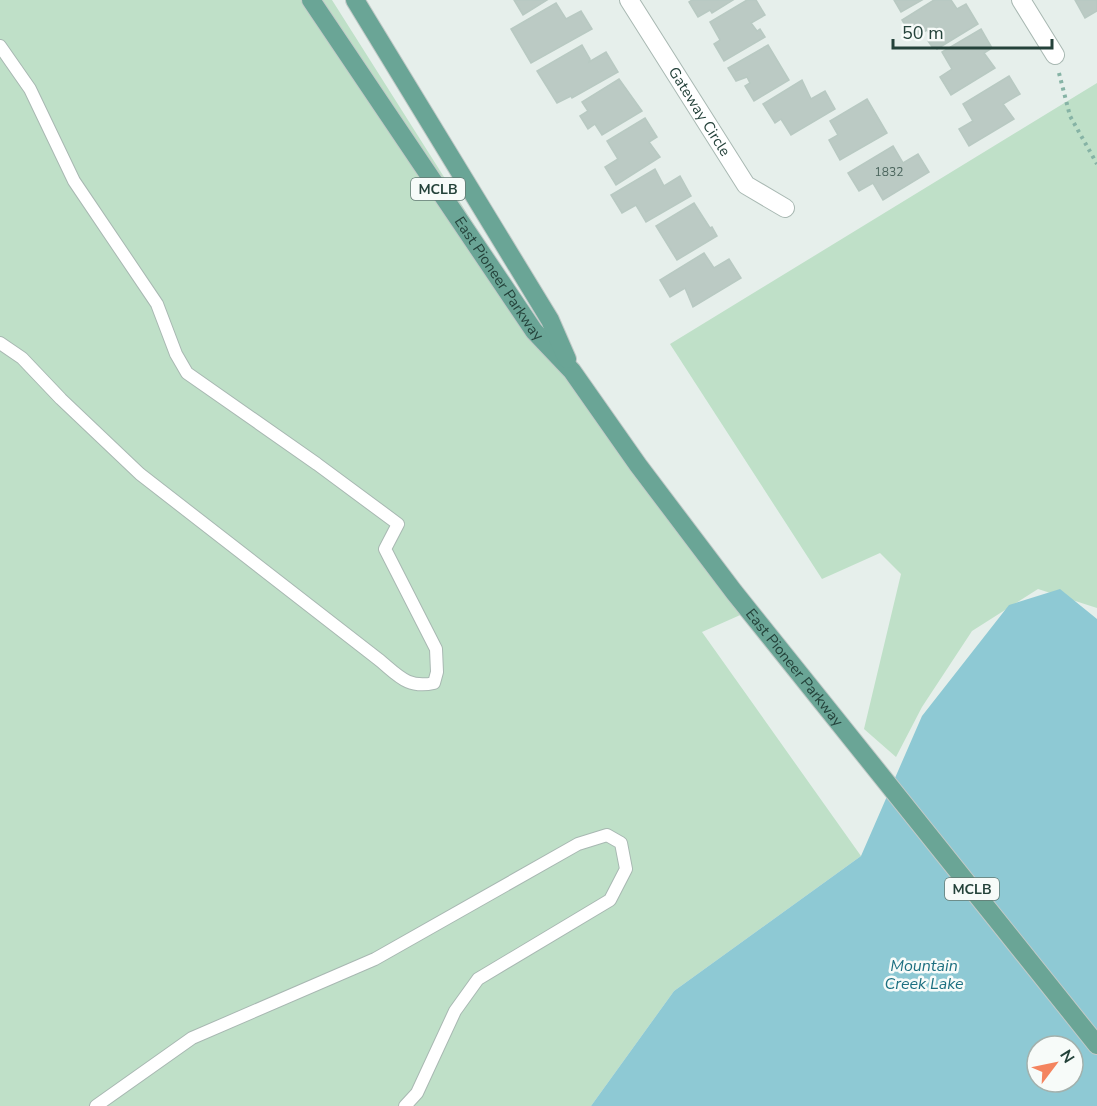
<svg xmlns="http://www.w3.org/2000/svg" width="1097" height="1106" font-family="'Nunito Sans',sans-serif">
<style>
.green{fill:#bfe0c8}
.water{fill:#8ec9d4;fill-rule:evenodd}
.building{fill:#bbcac4;stroke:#b8c9c2;stroke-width:1.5}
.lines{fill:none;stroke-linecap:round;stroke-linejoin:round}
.service-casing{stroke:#a8b8b2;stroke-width:14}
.minor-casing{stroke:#a8b8b2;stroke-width:20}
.primary-casing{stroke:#c2cac8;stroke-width:20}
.path{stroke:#86b3a5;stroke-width:4;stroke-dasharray:3 4.5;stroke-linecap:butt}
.service{stroke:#fff;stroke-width:12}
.minor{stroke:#fff;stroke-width:18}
.primary{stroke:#6aa596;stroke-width:18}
.labels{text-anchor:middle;stroke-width:5;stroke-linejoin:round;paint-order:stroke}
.number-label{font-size:12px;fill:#4a645c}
.shield{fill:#f7fbf9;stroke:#637a73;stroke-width:1.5}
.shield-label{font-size:14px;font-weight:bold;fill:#24423a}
.street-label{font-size:15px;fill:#24423a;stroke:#f7fbf9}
.water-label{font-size:16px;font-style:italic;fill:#1c6f80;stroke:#f7fbf9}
</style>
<rect width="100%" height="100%" fill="#e6efeb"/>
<g class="green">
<path d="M 0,0 L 332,0 L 532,316 L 747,612 L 702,632 L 861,856 L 674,991 L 591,1106 L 0,1106 Z"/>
<path d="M 1097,83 L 1097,608 L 1038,589 L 972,631 L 922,707 L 896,757 L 864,729 L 901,574 L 880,553 L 822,579 L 670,344 Z"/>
</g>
<path class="water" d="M 1060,589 L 1097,619 L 1097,1106 L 591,1106 L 674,991 L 861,856 L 922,716 L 1009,605 ZM 1037,1046 L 1073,1046 L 1073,1082 L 1037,1082 Z"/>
<g class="building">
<path d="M 514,0 L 547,0 L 523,15 Z"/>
<path d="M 692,0 L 733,0 L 712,13 L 710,10 L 698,17 L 689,2 Z"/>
<path d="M 747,0 L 756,0 L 765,15 L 751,23 L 757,31 L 760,29 L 765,37 L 724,61 L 714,44 L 720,40 L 710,22 Z"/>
<path d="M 894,0 L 922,0 L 901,12 Z"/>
<path d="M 934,0 L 951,0 L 957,9 L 966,4 L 978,24 L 937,49 L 935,47 L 933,48 L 928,41 L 932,38 L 927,30 L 913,38 L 902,20 Z"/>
<path d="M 1075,0 L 1097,0 L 1097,11 L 1085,18 Z"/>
<path d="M 556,3 L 566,19 L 581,11 L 592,29 L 531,63 L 511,29 Z"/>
<path d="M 981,29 L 992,48 L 984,53 L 995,68 L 951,95 L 940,77 L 952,69 L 942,52 Z"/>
<path d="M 582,45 L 590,59 L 589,62 L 606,52 L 618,72 L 572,98 L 571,96 L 557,103 L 537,71 Z"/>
<path d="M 768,45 L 789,80 L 754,101 L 745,86 L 750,83 L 747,77 L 736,81 L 728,68 Z"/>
<path d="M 1009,76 L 1020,94 L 1003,104 L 1014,119 L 969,146 L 959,129 L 973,121 L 963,104 Z"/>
<path d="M 619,79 L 642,111 L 602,135 L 595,124 L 588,129 L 580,116 L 588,111 L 582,102 Z"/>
<path d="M 802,80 L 811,99 L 825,91 L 835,109 L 791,135 L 781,119 L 775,123 L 763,104 Z"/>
<path d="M 867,99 L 887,133 L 840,160 L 829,140 L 838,135 L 830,121 Z"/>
<path d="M 645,118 L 657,137 L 649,142 L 660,157 L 616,185 L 605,167 L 618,159 L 607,141 Z"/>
<path d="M 893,146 L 903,163 L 918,154 L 929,172 L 883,200 L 873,183 L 859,191 L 848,173 Z"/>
<path d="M 655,169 L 664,186 L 680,176 L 691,196 L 646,222 L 636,205 L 622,213 L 611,195 Z"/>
<path d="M 694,203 L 710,228 L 712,227 L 717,236 L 677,260 L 656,226 Z"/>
<path d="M 704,253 L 714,268 L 729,259 L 741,278 L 693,307 L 685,288 L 670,297 L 660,280 Z"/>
</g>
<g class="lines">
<defs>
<g id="service">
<path d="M 0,46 L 30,89 L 74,181 L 157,304 L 176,354 L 187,373 L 317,464 L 398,524 L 385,549 L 436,649 L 437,672 L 434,683 C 407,689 398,675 378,659 L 140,474 L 61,399 L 22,358 L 0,343"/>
<path d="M 96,1106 L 192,1038 L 375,959 L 578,844 L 607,835 L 621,843 L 626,869 L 610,900 L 478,979 L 455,1011 L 417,1093 L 405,1106"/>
</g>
<g id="minor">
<path id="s1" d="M 629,0 L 746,185 L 785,208"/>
<path d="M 1021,0 L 1055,55"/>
</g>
<g id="primary">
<path id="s2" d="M 311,0 L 534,331 L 572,371 L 638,465 L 734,592 L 1097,1045"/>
<path d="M 355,0 L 550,320 L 567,359"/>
</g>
</defs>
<use href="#service" class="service-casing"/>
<use href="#minor" class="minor-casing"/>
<use href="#primary" class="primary-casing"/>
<path class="path" d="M 1059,73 L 1070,116 L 1097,164"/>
<use href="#service" class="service"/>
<use href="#minor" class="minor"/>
<use href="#primary" class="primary"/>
</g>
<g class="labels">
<g class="number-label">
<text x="889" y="176">1832</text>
</g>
<g class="shield">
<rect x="411" y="178" width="54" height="22" rx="4.5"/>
<rect x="945" y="878" width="54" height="22" rx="4.5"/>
</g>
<g class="shield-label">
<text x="438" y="194">MCLB</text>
<text x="972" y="894">MCLB</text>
</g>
<g class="street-label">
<text dy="5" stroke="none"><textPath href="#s1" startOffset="132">Gateway Circle</textPath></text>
<text dy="5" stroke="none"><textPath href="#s2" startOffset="336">East Pioneer Parkway</textPath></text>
<text dy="5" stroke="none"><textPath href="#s2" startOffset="825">East Pioneer Parkway</textPath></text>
</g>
<g class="water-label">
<text x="924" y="971">Mountain<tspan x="924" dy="18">Creek Lake</tspan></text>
</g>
</g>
<g transform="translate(1055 1064) rotate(58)"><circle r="28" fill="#f7fbf9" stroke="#a3b1ad" stroke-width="1.5"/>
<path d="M0-4.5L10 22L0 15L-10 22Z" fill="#f4845f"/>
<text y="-9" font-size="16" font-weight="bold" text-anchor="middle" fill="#24423a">N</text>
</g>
<path d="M893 39v9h159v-9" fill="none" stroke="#24423a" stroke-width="3"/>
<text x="902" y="39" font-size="18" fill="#24423a" stroke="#f7fbf9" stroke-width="4.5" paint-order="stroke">50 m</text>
</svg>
